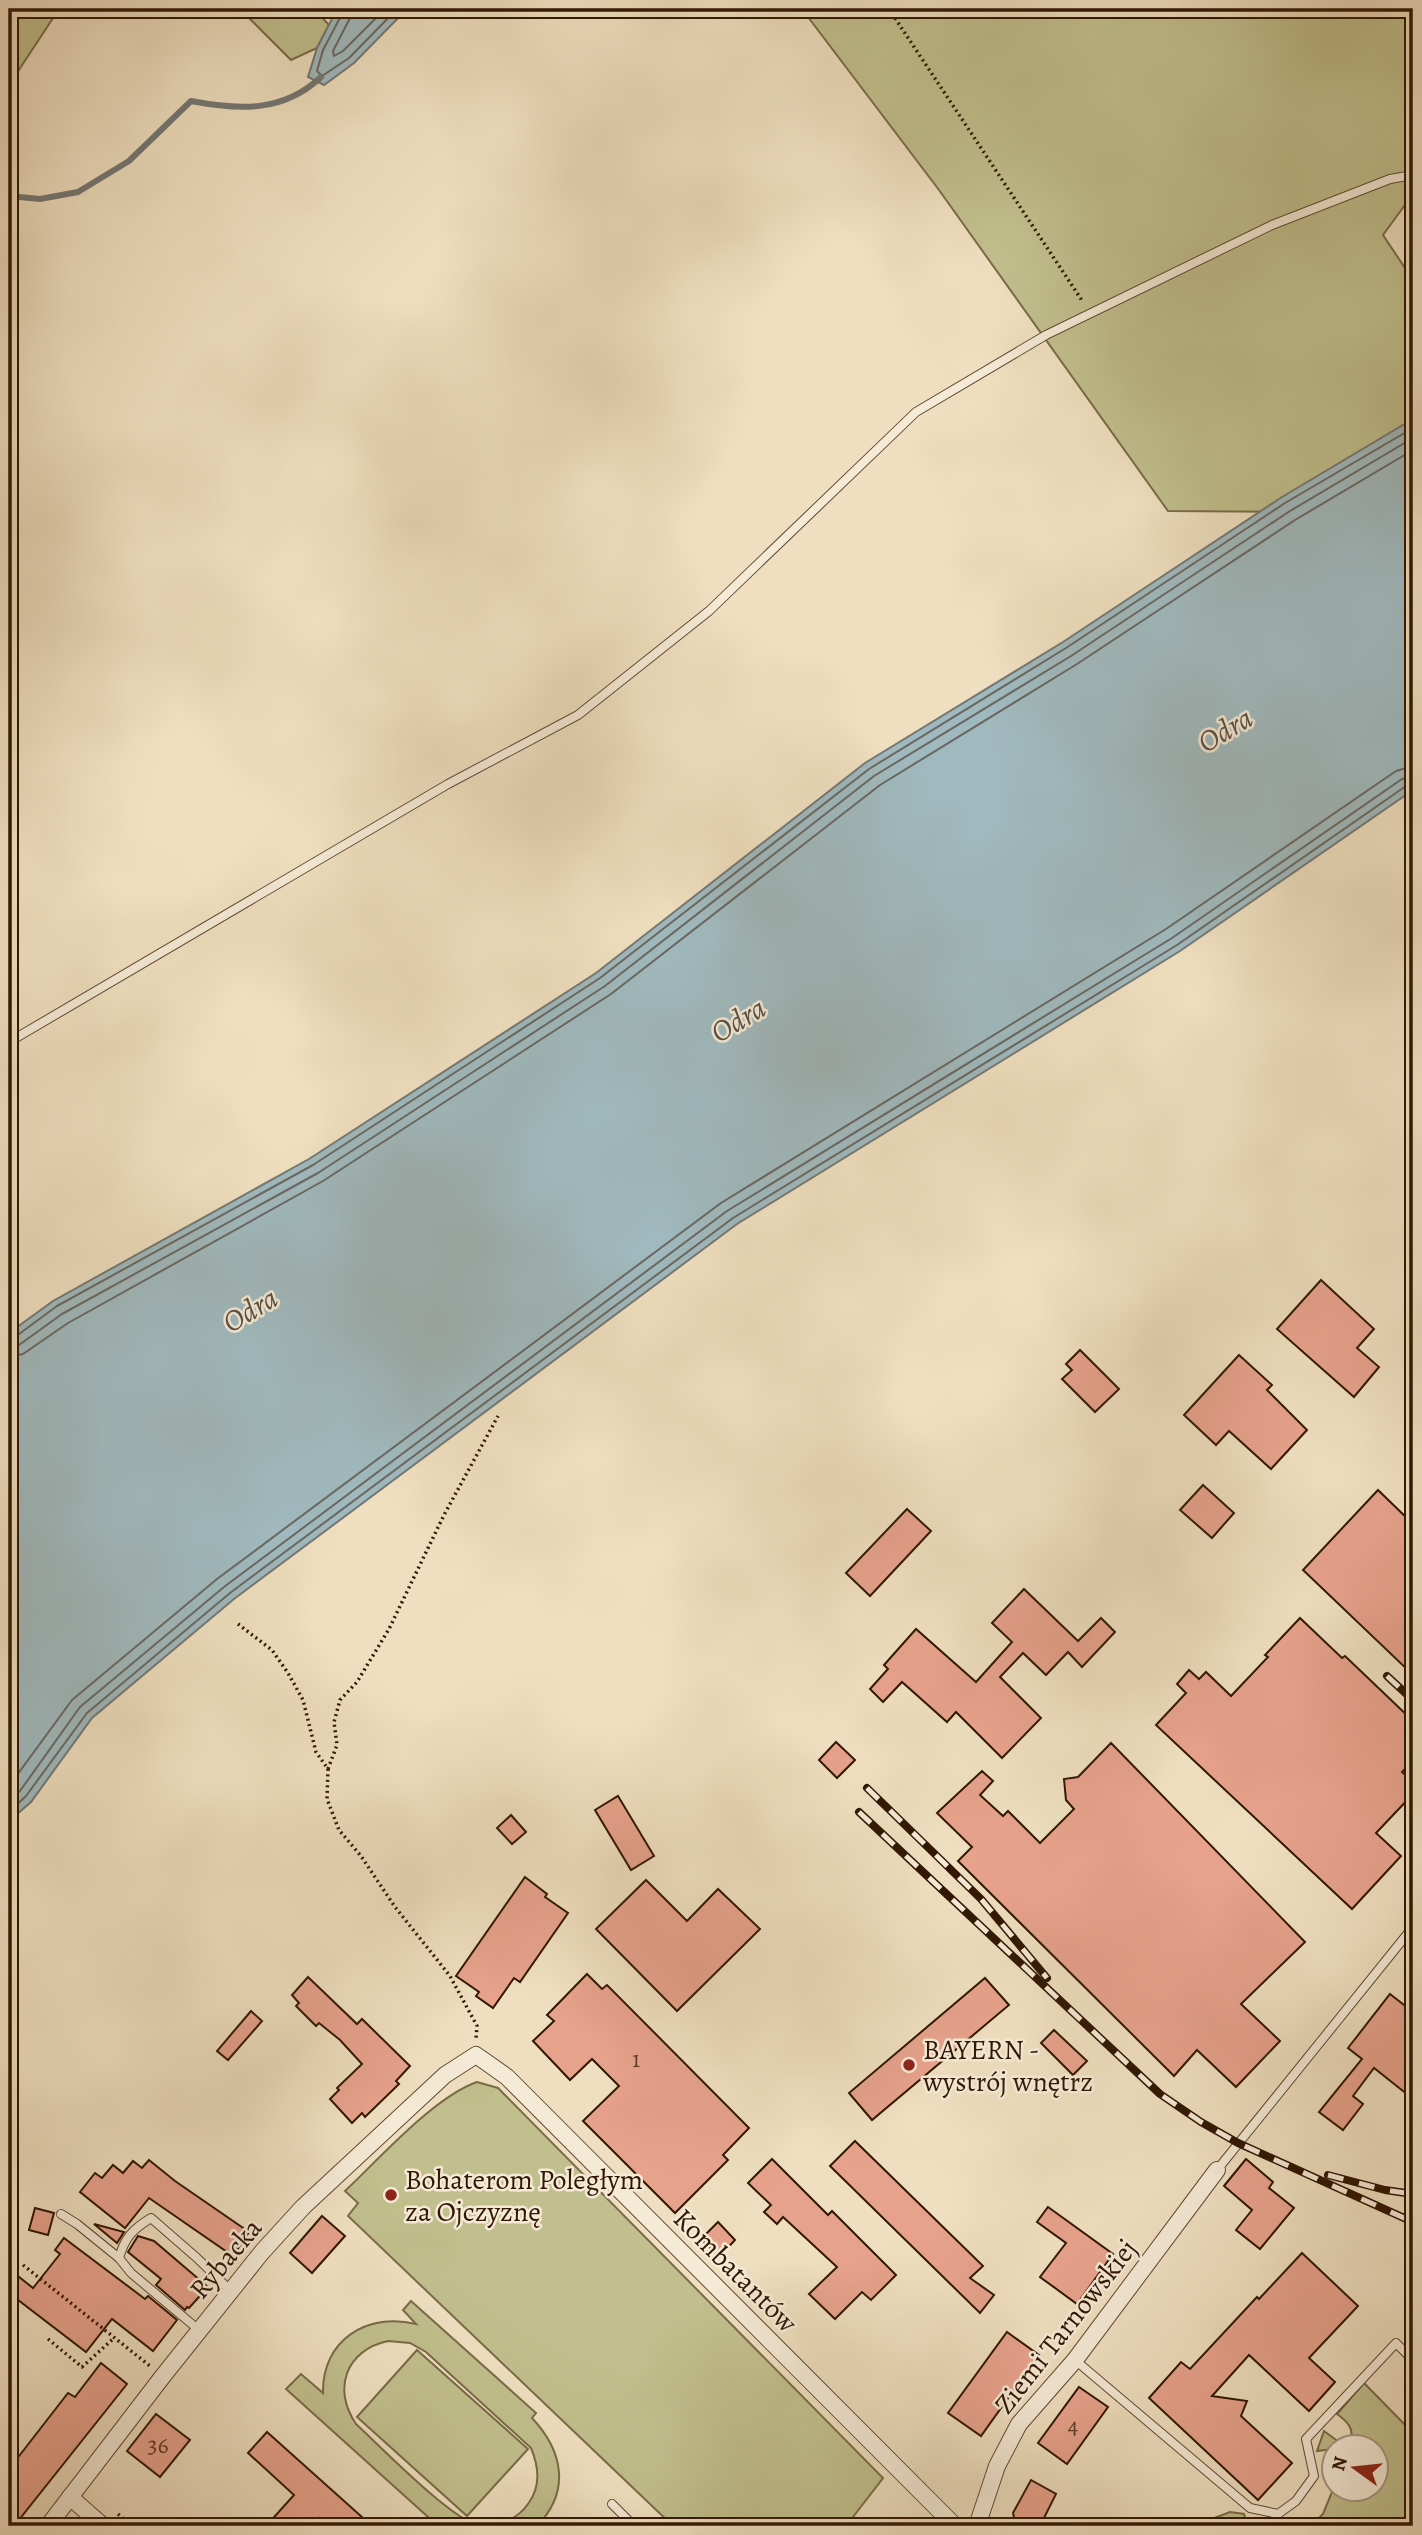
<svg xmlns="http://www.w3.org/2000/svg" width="1422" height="2535" font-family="Alegreya,serif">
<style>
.green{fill:#c1bf8d;stroke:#796b48;stroke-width:2;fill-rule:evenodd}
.water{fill:#a0b9be;stroke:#747874;stroke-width:2}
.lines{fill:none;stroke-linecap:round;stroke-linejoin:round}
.shore{stroke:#686861;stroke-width:2}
.stream{stroke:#747874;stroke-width:6}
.building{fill:#e7a28c;stroke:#311704;stroke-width:2}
.service-casing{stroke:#604933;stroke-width:10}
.minor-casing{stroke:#604933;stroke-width:18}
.path{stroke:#311704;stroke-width:3.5;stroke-dasharray:2 3.5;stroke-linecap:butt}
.service{stroke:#f5ead6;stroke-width:8}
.minor{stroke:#f5ead6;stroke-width:16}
.rail-casing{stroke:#311704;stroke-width:8}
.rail{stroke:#f5ead6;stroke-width:5;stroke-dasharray:16;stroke-linecap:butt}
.poi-dot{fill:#8f2418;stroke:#f5ead6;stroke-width:2.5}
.labels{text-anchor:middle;stroke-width:5;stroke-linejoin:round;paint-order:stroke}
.number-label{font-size:24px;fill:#5e3a26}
.poi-label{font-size:28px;fill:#311704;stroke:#f5ead6;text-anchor:start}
.street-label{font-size:28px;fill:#311704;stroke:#f5ead6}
.water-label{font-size:30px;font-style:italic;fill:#585045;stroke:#f5ead6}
</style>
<rect width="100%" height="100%" fill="#efdfc0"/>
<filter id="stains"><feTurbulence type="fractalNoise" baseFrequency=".00286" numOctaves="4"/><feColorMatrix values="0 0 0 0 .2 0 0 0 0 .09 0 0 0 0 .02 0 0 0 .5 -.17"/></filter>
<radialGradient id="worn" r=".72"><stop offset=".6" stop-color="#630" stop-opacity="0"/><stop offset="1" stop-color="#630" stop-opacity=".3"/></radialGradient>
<g class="green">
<path d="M 9,9 L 59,9 L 9,85 Z"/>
<path d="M 240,9 L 280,9 L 281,16 L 290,9 L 314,9 L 329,25 L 317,48 L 291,60 Z"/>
<path d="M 802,9 L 1413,9 L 1413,194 L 1383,235 L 1413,280 L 1413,452 L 1310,512 L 1168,511 L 939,190 Z"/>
<path d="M 477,2082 L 498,2088 L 883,2478 L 846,2526 L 673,2526 L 348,2216 L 358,2203 L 345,2191 C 379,2159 434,2097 477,2082 Z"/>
<path d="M 411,2301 L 536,2413 L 532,2418 C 563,2451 571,2491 537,2526 L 438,2526 L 286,2389 L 301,2374 L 323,2393 C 322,2340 367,2312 416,2324 L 403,2310 ZM 388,2341 L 410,2343 L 426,2352 L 531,2448 C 539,2467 541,2487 528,2504 C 517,2520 495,2529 476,2524 C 450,2518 380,2446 356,2424 C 332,2389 346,2350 388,2341 Z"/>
<path d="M 417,2350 L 528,2449 L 467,2516 L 357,2417 Z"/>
<path d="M 1364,2383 L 1413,2433 L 1413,2526 L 1311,2526 L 1323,2514 L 1334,2487 L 1334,2490 L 1376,2490 L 1376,2448 L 1334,2448 L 1334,2452 L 1333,2449 L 1317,2451 L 1324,2431 L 1343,2445 L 1350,2443 C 1355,2429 1348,2422 1337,2414 Z"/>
<path d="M 1230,2512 L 1244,2514 L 1247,2526 L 1206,2526 L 1214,2518 Z"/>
</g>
<g class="water">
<path d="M 337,9 L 407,9 L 354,63 L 324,85 L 308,77 L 317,48 Z"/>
<path d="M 1413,419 L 1413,790 L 1180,951 L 737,1224 L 234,1599 L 92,1718 L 31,1802 L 9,1821 L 9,1333 L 53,1301 L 309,1159 L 596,973 L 865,763 L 1063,642 L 1282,497 Z"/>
</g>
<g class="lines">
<g class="shore">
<path d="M 343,9 L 342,14 L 323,50 L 317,71 L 322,76 L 349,58 L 397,9"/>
<path d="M 352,9 L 350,18 L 333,51 L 334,56 L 343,51 L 385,9"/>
<path d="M 9,1338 L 15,1337 L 57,1306 L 313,1165 L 600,978 L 869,769 L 1066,648 L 1285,503 L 1413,428"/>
<path d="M 9,1347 L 19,1345 L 62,1314 L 318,1173 L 605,986 L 874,776 L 1071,656 L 1290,511 L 1413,438"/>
<path d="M 9,1357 L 23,1354 L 68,1323 L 323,1181 L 611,994 L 880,785 L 1077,664 L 1295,520 L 1413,450"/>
<path d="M 9,1786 L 72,1700 L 217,1579 L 721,1203 L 1166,929 L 1396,771 L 1413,766"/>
<path d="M 9,1800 L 20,1791 L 80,1707 L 224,1587 L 727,1211 L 1172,938 L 1402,779 L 1413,776"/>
<path d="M 9,1812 L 26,1796 L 87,1713 L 230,1593 L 733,1218 L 1177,945 L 1406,786 L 1413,785"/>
</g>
<path class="stream" d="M 9,196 L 40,199 L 78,192 L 129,161 L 191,101 C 238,110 283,113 321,77"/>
</g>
<g class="building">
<path d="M 1321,1280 L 1374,1329 L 1357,1348 L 1379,1367 L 1354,1397 L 1277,1329 Z"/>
<path d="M 1080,1350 L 1119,1389 L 1095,1412 L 1062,1379 L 1072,1370 L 1066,1364 Z"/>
<path d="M 1239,1355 L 1272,1385 L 1267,1390 L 1307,1430 L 1271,1469 L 1229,1431 L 1216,1445 L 1184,1415 Z"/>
<path d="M 1203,1485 L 1234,1513 L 1212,1538 L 1180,1510 Z"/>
<path d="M 1378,1490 L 1413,1524 L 1413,1675 L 1303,1570 Z"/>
<path d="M 907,1509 L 931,1531 L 870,1596 L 846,1573 Z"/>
<path d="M 1024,1589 L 1078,1641 L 1101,1618 L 1115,1632 L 1082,1667 L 1068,1652 L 1046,1675 L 1023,1653 L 1000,1677 L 1041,1718 L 1002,1758 L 956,1712 L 947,1722 L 902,1682 L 883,1702 L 870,1689 L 888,1669 L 884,1665 L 916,1629 L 976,1682 L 1012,1642 L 992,1623 Z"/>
<path d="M 1300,1618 L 1342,1658 L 1345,1656 L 1413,1721 L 1413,1761 L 1402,1772 L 1413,1782 L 1413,1794 L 1376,1833 L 1401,1856 L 1352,1909 L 1156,1725 L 1186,1693 L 1177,1684 L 1189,1670 L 1199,1679 L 1206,1672 L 1231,1696 L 1268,1657 L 1265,1655 Z"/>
<path d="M 836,1742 L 855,1760 L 837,1778 L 819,1760 Z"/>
<path d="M 1111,1743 L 1305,1942 L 1241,2004 L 1280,2041 L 1236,2087 L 1197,2050 L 1174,2076 L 958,1861 L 972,1847 L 937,1813 L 982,1771 L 993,1781 L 980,1795 L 1003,1816 L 1008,1811 L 1040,1843 L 1074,1809 L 1066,1800 L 1064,1779 L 1078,1777 Z"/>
<path d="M 618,1796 L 654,1856 L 631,1870 L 595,1810 Z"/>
<path d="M 511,1815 L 526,1832 L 512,1844 L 497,1828 Z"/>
<path d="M 525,1877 L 547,1894 L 545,1897 L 568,1913 L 520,1982 L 514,1978 L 493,2008 L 476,1996 L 479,1992 L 456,1976 Z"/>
<path d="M 646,1880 L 687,1921 L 718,1889 L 760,1929 L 677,2011 L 596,1929 Z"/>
<path d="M 587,1974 L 602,1989 L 607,1985 L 749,2128 L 723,2155 L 728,2160 L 675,2213 L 583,2121 L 619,2086 L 592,2059 L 570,2080 L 533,2041 L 554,2021 L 547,2015 Z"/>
<path d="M 308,1977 L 357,2024 L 362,2019 L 410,2066 L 396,2081 L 399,2084 L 365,2117 L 362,2113 L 352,2123 L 330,2099 L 339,2090 L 337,2088 L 362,2064 L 340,2040 L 319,2023 L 316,2026 L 296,2006 L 299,2003 L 292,1995 Z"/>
<path d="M 985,1978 L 1009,2005 L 872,2120 L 849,2093 Z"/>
<path d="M 1390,1994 L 1413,2012 L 1413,2099 L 1374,2068 L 1353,2096 L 1363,2104 L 1343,2130 L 1319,2112 L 1362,2059 L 1348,2048 Z"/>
<path d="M 251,2011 L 262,2021 L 228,2060 L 217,2051 Z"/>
<path d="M 1054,2030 L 1087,2061 L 1073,2075 L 1041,2043 Z"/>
<path d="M 855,2141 L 983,2266 L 970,2278 L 994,2295 L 980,2313 L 830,2166 Z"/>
<path d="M 772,2159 L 828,2215 L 832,2211 L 896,2275 L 871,2300 L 862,2292 L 835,2319 L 809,2294 L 837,2267 L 783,2217 L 777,2224 L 764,2212 L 771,2205 L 748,2183 Z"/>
<path d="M 1246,2159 L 1273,2182 L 1269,2188 L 1294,2208 L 1260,2249 L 1236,2230 L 1252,2210 L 1224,2186 Z"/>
<path d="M 149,2160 L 175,2181 L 249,2232 L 233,2256 L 149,2198 L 125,2228 L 80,2192 L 95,2173 L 102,2178 L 113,2165 L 123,2173 L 133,2161 L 142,2168 Z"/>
<path d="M 1048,2207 L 1113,2254 L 1077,2304 L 1040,2277 L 1066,2243 L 1037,2222 Z"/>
<path d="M 35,2208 L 54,2213 L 48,2235 L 29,2230 Z"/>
<path d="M 322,2216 L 345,2236 L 312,2273 L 290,2253 Z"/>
<path d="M 718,2222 L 735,2240 L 719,2257 L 701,2239 Z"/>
<path d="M 94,2224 L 124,2232 L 117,2243 Z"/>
<path d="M 138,2236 L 154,2241 L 208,2287 L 189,2308 L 187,2307 L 185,2310 L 156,2285 L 161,2279 L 128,2252 Z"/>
<path d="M 64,2238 L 145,2299 L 148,2296 L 177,2320 L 153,2351 L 112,2319 L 86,2352 L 9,2293 L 9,2269 L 33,2288 L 60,2254 L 55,2250 Z"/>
<path d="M 1302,2253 L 1358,2306 L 1309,2358 L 1335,2382 L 1309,2411 L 1249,2355 L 1212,2396 L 1247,2401 L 1241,2416 L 1292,2463 L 1258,2500 L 1149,2398 L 1181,2362 L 1190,2369 L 1257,2297 L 1259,2299 Z"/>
<path d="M 1007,2332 L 1039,2355 L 981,2436 L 948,2413 Z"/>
<path d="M 101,2363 L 127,2384 L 18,2521 L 9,2513 L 9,2469 L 68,2393 L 75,2397 Z"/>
<path d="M 1079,2387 L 1108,2407 L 1067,2464 L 1038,2443 Z"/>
<path d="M 156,2414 L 190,2440 L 160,2477 L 127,2451 Z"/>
<path d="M 267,2432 L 372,2526 L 328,2526 L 319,2518 L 312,2526 L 266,2526 L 294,2495 L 248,2453 Z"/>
<path d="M 1031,2480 L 1056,2494 L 1040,2526 L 1016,2526 L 1013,2513 Z"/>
</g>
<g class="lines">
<defs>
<g id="service">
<path d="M 9,1042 L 448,784 L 578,715 L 709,611 L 916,412 L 1046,335 L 1272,225 L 1390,179 L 1413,175"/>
<path d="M 1217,2170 L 1413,1927"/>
<path d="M 61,2214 L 77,2224 L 119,2258"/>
<path d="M 199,2330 L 131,2273 L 119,2258 C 125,2237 133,2229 151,2218 L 197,2258 L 230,2290"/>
<path d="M 1075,2360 L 1250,2508 L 1278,2514 L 1296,2501 L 1314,2476 L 1306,2439 L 1396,2343 L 1413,2360"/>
<path d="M 612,2504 L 634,2526"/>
</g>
<g id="minor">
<path d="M 70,2497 L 103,2526"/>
<path d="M 48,2526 L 163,2376 L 262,2252 L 303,2207 L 445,2075 L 476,2055 L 507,2077 L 955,2526"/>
<path d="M 977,2526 L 997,2466 L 1019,2424 L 1075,2360 L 1217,2170"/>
</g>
</defs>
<use href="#service" class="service-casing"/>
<use href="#minor" class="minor-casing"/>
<g class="path">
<path d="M 889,9 L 1083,302"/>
<path d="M 238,1624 L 272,1650 L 288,1673 L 303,1700 L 316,1752 L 328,1769 L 327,1799 L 339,1830 L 361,1856 L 395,1907 L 450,1976 L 477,2026 L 476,2039"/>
<path d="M 328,1769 L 337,1745 L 334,1722 L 340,1700 L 357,1682 L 389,1629 L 444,1515 L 498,1416"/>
<path d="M 23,2265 L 150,2366"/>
<path d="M 48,2339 L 82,2367 L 114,2338"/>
<path d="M 118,2514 L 132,2526"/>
</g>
<use href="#service" class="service"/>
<use href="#minor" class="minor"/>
<defs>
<g id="rail">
<path d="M 1387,1676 L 1413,1700"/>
<path d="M 867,1788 L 981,1899 L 1047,1978"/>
<path d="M 859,1812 L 1160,2094 L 1201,2122 L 1238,2143 L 1413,2222"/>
<path d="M 1328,2175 L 1385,2190 L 1413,2194"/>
</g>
</defs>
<use href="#rail" class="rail-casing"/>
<use href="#rail" class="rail"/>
</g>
<g class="poi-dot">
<circle cx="909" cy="2065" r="7"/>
<circle cx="391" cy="2195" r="7"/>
</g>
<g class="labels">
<g class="number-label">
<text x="636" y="2067">1</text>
<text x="1073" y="2433">4</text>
<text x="158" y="2453">36</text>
</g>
<g class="poi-label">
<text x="923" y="2059">BAYERN -<tspan x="923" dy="32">wystrój wnętrz</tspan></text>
<text x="405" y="2189">Bohaterom Poległym<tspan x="405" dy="32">za Ojczyznę</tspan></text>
</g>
<g class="street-label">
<text transform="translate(225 2258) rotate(-50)" y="10">Rybacka</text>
<text transform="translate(736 2270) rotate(45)" y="10">Kombatantów</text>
<text transform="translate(1065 2326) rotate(-52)" y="10">Ziemi Tarnowskiej</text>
</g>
<g class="water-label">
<text transform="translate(1225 730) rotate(-31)" y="10">Odra</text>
<text transform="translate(738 1020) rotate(-31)" y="10">Odra</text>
<text transform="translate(250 1310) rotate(-31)" y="10">Odra</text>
</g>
</g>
<rect width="1422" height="2535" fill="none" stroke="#efdfc0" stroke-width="35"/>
<rect x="10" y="10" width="1401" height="2514" fill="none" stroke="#311704" stroke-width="3.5"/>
<rect x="18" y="18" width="1387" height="2500" fill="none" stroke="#311704" stroke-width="2"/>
<g transform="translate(1355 2468) rotate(285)"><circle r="33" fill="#f5ead6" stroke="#a79682" stroke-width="2"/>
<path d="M0-5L12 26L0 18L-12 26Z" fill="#8f2418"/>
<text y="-10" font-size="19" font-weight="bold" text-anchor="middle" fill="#311704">N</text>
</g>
<rect width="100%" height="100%" filter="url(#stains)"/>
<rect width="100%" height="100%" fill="url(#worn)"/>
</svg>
